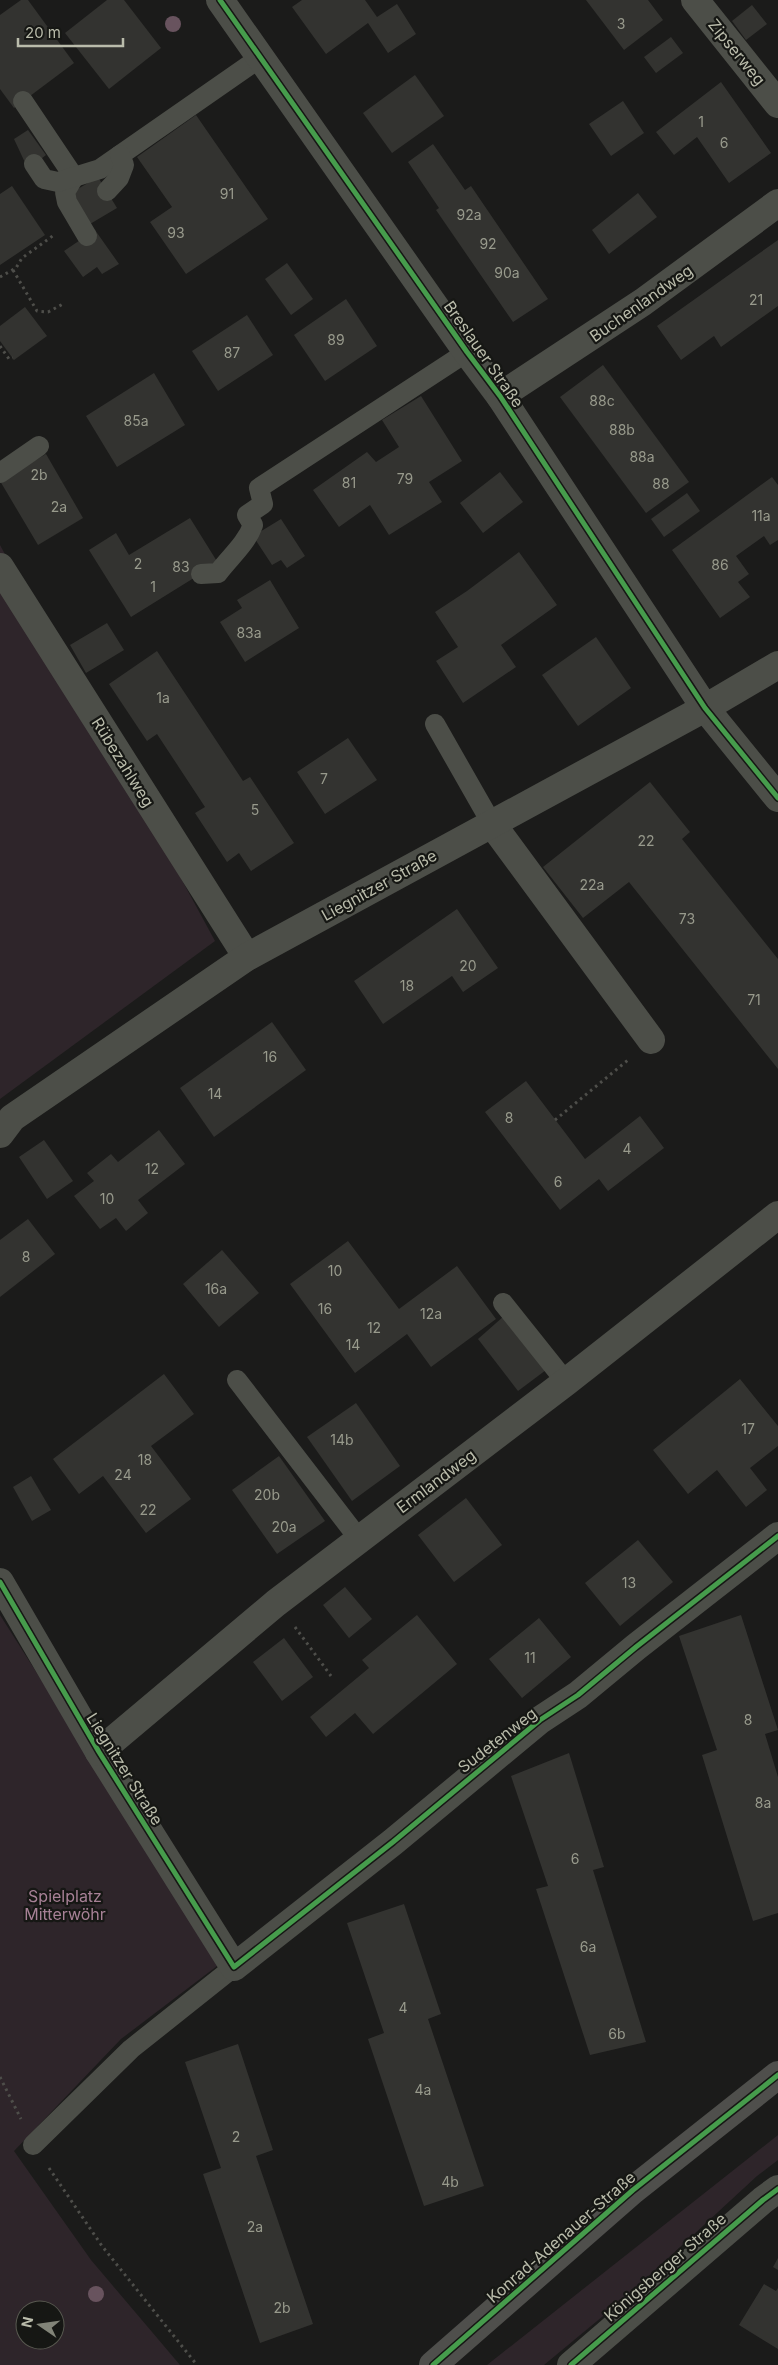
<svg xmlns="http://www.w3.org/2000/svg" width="778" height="2365" font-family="Inter,sans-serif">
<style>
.green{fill:#2e252a;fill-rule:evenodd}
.building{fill:#333330}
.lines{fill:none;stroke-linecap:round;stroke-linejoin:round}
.path{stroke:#4e4e4a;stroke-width:3;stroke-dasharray:2.5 4;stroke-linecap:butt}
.lane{stroke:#4c4e48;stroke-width:20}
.street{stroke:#4c4e48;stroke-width:28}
.primary{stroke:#4f4f4c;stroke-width:28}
.cycleway-casing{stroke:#161714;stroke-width:8}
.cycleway{stroke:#469c4c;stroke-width:5}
.tree{fill:#68535e}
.labels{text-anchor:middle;stroke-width:4.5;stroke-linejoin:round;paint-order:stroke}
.number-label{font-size:14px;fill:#989a8c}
.street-label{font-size:16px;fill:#babcab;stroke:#161714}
.park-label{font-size:16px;fill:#a78196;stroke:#161714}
</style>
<rect width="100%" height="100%" fill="#1b1b1a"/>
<g class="green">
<path d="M 0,545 L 215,941 L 0,1099 Z"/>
<path d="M 0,1615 L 221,1963 L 121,2039 L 14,2151 L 91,2260 L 180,2365 L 0,2365 ZM 25,2310 L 55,2310 L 55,2340 L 25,2340 Z"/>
<path d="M 778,2135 L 778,2160 L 757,2176 L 626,2297 L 544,2365 L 487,2365 Z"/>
</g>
<g class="building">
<path d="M 21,0 L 28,0 L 74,63 L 14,108 L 0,89 L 0,15 Z"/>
<path d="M 107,0 L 124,0 L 161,48 L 109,89 L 65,33 Z"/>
<path d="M 302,0 L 365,0 L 377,17 L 397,4 L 416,34 L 388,53 L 368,23 L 326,54 L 292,7 Z"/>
<path d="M 586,0 L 648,0 L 663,20 L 624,50 Z"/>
<path d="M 752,5 L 767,24 L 746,40 L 732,21 Z"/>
<path d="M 671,37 L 683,53 L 656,73 L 644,57 Z"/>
<path d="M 415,75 L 444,116 L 392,153 L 363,113 Z"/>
<path d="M 721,82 L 771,153 L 729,183 L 697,137 L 674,155 L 656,132 Z"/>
<path d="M 623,101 L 644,133 L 611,156 L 589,124 Z"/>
<path d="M 196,115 L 268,219 L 186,274 L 150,222 L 172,207 L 137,157 Z"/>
<path d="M 28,130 L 46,155 L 28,169 L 14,139 Z"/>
<path d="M 433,144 L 465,190 L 471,186 L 548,299 L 513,322 L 436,210 L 439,208 L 408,162 Z"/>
<path d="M 98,177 L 117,208 L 90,224 L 71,193 Z"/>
<path d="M 12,186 L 45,235 L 0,265 L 0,194 Z"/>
<path d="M 638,193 L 657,217 L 609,254 L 592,230 Z"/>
<path d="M 95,230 L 119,264 L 102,274 L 97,267 L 83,277 L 64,251 Z"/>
<path d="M 778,240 L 778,306 L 721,347 L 714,336 L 681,360 L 657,326 Z"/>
<path d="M 287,263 L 313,299 L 291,315 L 265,279 Z"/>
<path d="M 346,299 L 377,346 L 325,381 L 294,335 Z"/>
<path d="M 25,307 L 47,336 L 14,360 L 0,341 L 0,326 Z"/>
<path d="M 247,315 L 273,355 L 218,391 L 192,351 Z"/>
<path d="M 603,365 L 689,482 L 646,513 L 560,397 Z"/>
<path d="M 154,373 L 185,425 L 117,467 L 86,416 Z"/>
<path d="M 421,396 L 462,461 L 429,482 L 442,502 L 389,535 L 370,505 L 339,527 L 313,490 L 367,452 L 376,462 L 399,447 L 382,420 Z"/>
<path d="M 46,454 L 83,518 L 38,545 L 0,481 Z"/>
<path d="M 500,472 L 523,502 L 483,533 L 460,503 Z"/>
<path d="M 772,477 L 778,485 L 778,540 L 770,545 L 764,536 L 736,556 L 749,574 L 738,582 L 750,597 L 720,618 L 672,550 Z"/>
<path d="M 687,493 L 700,511 L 664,537 L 651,519 Z"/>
<path d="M 190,518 L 218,563 L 131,617 L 89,550 L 116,533 L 129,555 Z"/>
<path d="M 281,519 L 305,556 L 287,568 L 281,560 L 272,565 L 253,536 Z"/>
<path d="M 519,552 L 557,605 L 501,645 L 516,667 L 463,703 L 436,661 L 458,647 L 435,612 L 467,591 Z"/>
<path d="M 270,580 L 299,628 L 245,662 L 220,622 L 242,608 L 237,600 Z"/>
<path d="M 107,623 L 124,650 L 86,673 L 70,645 Z"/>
<path d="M 596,637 L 631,688 L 578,726 L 542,675 Z"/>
<path d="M 157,651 L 243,781 L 250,777 L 294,843 L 251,871 L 239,853 L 227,862 L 195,813 L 205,807 L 157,734 L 147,741 L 109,684 Z"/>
<path d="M 348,738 L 377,780 L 325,814 L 297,772 Z"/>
<path d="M 650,782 L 690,832 L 682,839 L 778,959 L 778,1069 L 629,882 L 583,918 L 543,867 Z"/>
<path d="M 457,909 L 498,968 L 463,992 L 452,976 L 383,1024 L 354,981 Z"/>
<path d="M 272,1022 L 306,1070 L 214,1137 L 180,1088 Z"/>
<path d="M 526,1081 L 585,1159 L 640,1116 L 664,1148 L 608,1191 L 599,1179 L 560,1210 L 485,1112 Z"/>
<path d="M 159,1130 L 185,1164 L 138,1200 L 148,1213 L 126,1231 L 116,1218 L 100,1229 L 74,1196 L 94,1181 L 87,1173 L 111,1154 L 118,1162 Z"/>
<path d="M 44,1140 L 73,1181 L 47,1199 L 19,1157 Z"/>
<path d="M 28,1219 L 55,1254 L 0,1297 L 0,1240 Z"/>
<path d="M 348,1241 L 399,1309 L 457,1266 L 496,1319 L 431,1367 L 407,1334 L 355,1373 L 290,1284 Z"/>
<path d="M 222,1250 L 259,1293 L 219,1327 L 183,1284 Z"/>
<path d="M 504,1316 L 546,1370 L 518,1391 L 478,1339 Z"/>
<path d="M 164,1374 L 194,1414 L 151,1446 L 191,1499 L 146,1533 L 103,1476 L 79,1494 L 53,1459 Z"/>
<path d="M 740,1379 L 778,1426 L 778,1446 L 750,1468 L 767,1490 L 746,1507 L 717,1470 L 688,1494 L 653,1450 Z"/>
<path d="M 356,1403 L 400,1466 L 352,1501 L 307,1437 Z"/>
<path d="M 279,1456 L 325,1521 L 277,1554 L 232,1490 Z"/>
<path d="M 31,1476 L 51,1510 L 32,1521 L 13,1487 Z"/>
<path d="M 466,1498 L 502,1545 L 454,1582 L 418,1535 Z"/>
<path d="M 638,1540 L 673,1582 L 620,1626 L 585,1583 Z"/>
<path d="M 345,1587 L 372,1619 L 349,1638 L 323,1605 Z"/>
<path d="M 417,1615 L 457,1664 L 373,1734 L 355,1713 L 326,1737 L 310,1717 L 369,1668 L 362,1660 Z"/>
<path d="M 741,1615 L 778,1730 L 765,1734 L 778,1777 L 778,1913 L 753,1921 L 702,1755 L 717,1750 L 679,1636 Z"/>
<path d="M 539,1618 L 571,1657 L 522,1698 L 489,1659 Z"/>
<path d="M 284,1638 L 313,1677 L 282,1701 L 253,1662 Z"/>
<path d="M 569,1753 L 604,1867 L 593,1870 L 646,2042 L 590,2055 L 536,1889 L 548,1886 L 511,1776 Z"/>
<path d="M 404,1904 L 441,2014 L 428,2019 L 484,2186 L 424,2206 L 368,2039 L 384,2033 L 347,1923 Z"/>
<path d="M 238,2044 L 273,2150 L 256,2156 L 313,2324 L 260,2343 L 203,2174 L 221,2168 L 185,2062 Z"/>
<path d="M 778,2258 L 778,2270 L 773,2267 Z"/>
<path d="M 764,2284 L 776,2291 L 778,2288 L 778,2349 L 739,2325 Z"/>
</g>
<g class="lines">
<g class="path">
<path d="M 13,270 L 37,311 L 48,312 L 63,304"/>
<path d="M 0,277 L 16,268 L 22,258 L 54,235"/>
<path d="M 0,346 L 9,359 L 13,358"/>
<path d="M 555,1120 L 628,1060"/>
<path d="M 295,1627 L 331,1676"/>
<path d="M 0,2077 L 21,2119"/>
<path d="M 49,2168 L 102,2246 L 197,2365"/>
</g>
<g class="lane">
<path d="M 23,101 L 74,177 L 65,192 L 67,202 L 87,236"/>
<path d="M 34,164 L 44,179 L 58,182 L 100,169 L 261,57"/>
<path d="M 107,191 L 119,178 L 124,165 L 120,155"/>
<path d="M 0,473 L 39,446"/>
<path d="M 201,574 L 218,573 C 230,557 246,544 253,525 L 247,515 L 263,504 L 259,488 L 467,352"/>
<path d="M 435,724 L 492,824"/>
<path d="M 503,1303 L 566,1382"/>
<path d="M 237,1380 L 359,1539"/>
<path d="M 33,2145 L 131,2049 L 234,1967"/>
</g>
<g class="street">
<path d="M 220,0 L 467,352 L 500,396 L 705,708 L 778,798"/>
<path d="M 695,0 L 778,104"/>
<path d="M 500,396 L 643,302 L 778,203"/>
<path d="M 0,567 L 247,957"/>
<path d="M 492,824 L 651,1040"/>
<path d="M 0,1134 L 12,1118 L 247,957 L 705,708 L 778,665"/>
<path d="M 0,1582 L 99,1752 L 234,1967 L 393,1842 L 540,1720 L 578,1695 L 636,1647 L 778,1536"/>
<path d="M 99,1752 L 276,1603 L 566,1382 L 778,1215"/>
<path d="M 571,2365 L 763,2200 L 778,2189"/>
</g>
<path class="primary" d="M 433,2365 L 633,2190 L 778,2075"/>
<defs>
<g id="cycleway">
<path d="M 220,0 L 467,352 L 500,396 L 705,708 L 778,798"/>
<path d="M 0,1582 L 99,1752 L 234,1967 L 393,1842 L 540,1720 L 578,1695 L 636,1647 L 778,1536"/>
<path d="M 433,2365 L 633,2190 L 778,2075"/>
<path d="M 571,2365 L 763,2200 L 778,2189"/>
</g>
</defs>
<use href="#cycleway" class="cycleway-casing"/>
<use href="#cycleway" class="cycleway"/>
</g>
<g class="tree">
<circle cx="173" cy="24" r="8"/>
<circle cx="96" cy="2294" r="8"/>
</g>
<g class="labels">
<g class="number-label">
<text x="621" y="29">3</text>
<text x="701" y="127">1</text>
<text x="724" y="148">6</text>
<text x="227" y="199">91</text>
<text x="469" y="220">92a</text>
<text x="176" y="238">93</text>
<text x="488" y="249">92</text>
<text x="507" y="278">90a</text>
<text x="756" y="305">21</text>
<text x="336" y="345">89</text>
<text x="232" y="358">87</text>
<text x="602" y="406">88c</text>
<text x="136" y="426">85a</text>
<text x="622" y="435">88b</text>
<text x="642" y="462">88a</text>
<text x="39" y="480">2b</text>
<text x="405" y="484">79</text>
<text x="349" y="488">81</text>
<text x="661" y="489">88</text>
<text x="59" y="512">2a</text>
<text x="761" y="521">11a</text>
<text x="138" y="569">2</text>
<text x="720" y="570">86</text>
<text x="181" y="572">83</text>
<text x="153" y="592">1</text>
<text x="249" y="638">83a</text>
<text x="163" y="703">1a</text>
<text x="324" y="784">7</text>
<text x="255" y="815">5</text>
<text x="646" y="846">22</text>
<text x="592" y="890">22a</text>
<text x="687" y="924">73</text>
<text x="468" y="971">20</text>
<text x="407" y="991">18</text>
<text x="754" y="1005">71</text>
<text x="270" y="1062">16</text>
<text x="215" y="1099">14</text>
<text x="509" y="1123">8</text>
<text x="627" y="1154">4</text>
<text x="152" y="1174">12</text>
<text x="558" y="1187">6</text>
<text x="107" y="1204">10</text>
<text x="26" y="1262">8</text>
<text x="335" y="1276">10</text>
<text x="216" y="1294">16a</text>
<text x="325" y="1314">16</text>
<text x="431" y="1319">12a</text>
<text x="374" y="1333">12</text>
<text x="353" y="1350">14</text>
<text x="748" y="1434">17</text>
<text x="342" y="1445">14b</text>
<text x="145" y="1465">18</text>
<text x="123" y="1480">24</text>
<text x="267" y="1500">20b</text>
<text x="148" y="1515">22</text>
<text x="284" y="1532">20a</text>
<text x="629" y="1588">13</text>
<text x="530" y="1663">11</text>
<text x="748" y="1725">8</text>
<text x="763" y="1808">8a</text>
<text x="575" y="1864">6</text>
<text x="588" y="1952">6a</text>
<text x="403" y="2013">4</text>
<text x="617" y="2039">6b</text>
<text x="423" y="2095">4a</text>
<text x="236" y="2142">2</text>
<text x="450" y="2187">4b</text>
<text x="255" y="2232">2a</text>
<text x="282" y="2313">2b</text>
</g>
<g class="street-label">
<text transform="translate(737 52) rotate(51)" y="6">Zipserweg</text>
<text transform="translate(641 303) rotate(-35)" y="6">Buchenlandweg</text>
<text transform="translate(484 354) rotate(55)" y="6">Breslauer Straße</text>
<text transform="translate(123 762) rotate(58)" y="6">Rübezahlweg</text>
<text transform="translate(379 885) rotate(-29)" y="6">Liegnitzer Straße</text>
<text transform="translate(436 1481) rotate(-37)" y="6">Ermlandweg</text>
<text transform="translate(497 1740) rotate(-38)" y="6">Sudetenweg</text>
<text transform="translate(125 1769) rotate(58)" y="6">Liegnitzer Straße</text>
<text transform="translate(561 2237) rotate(-41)" y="6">Konrad-Adenauer-Straße</text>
<text transform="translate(665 2267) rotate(-41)" y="6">Königsberger Straße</text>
</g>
<g class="park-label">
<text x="65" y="1902">Spielplatz<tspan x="65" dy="18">Mitterwöhr</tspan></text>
</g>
</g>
<g transform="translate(40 2325) rotate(283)"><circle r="24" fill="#161714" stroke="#585950"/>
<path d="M0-4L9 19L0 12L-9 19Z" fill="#828478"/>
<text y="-8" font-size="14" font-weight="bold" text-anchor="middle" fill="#babcab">N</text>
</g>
<path d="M18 38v8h105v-8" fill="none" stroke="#babcab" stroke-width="2.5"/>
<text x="25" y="38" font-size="15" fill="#babcab" stroke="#161714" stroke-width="4" paint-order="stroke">20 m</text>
</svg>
